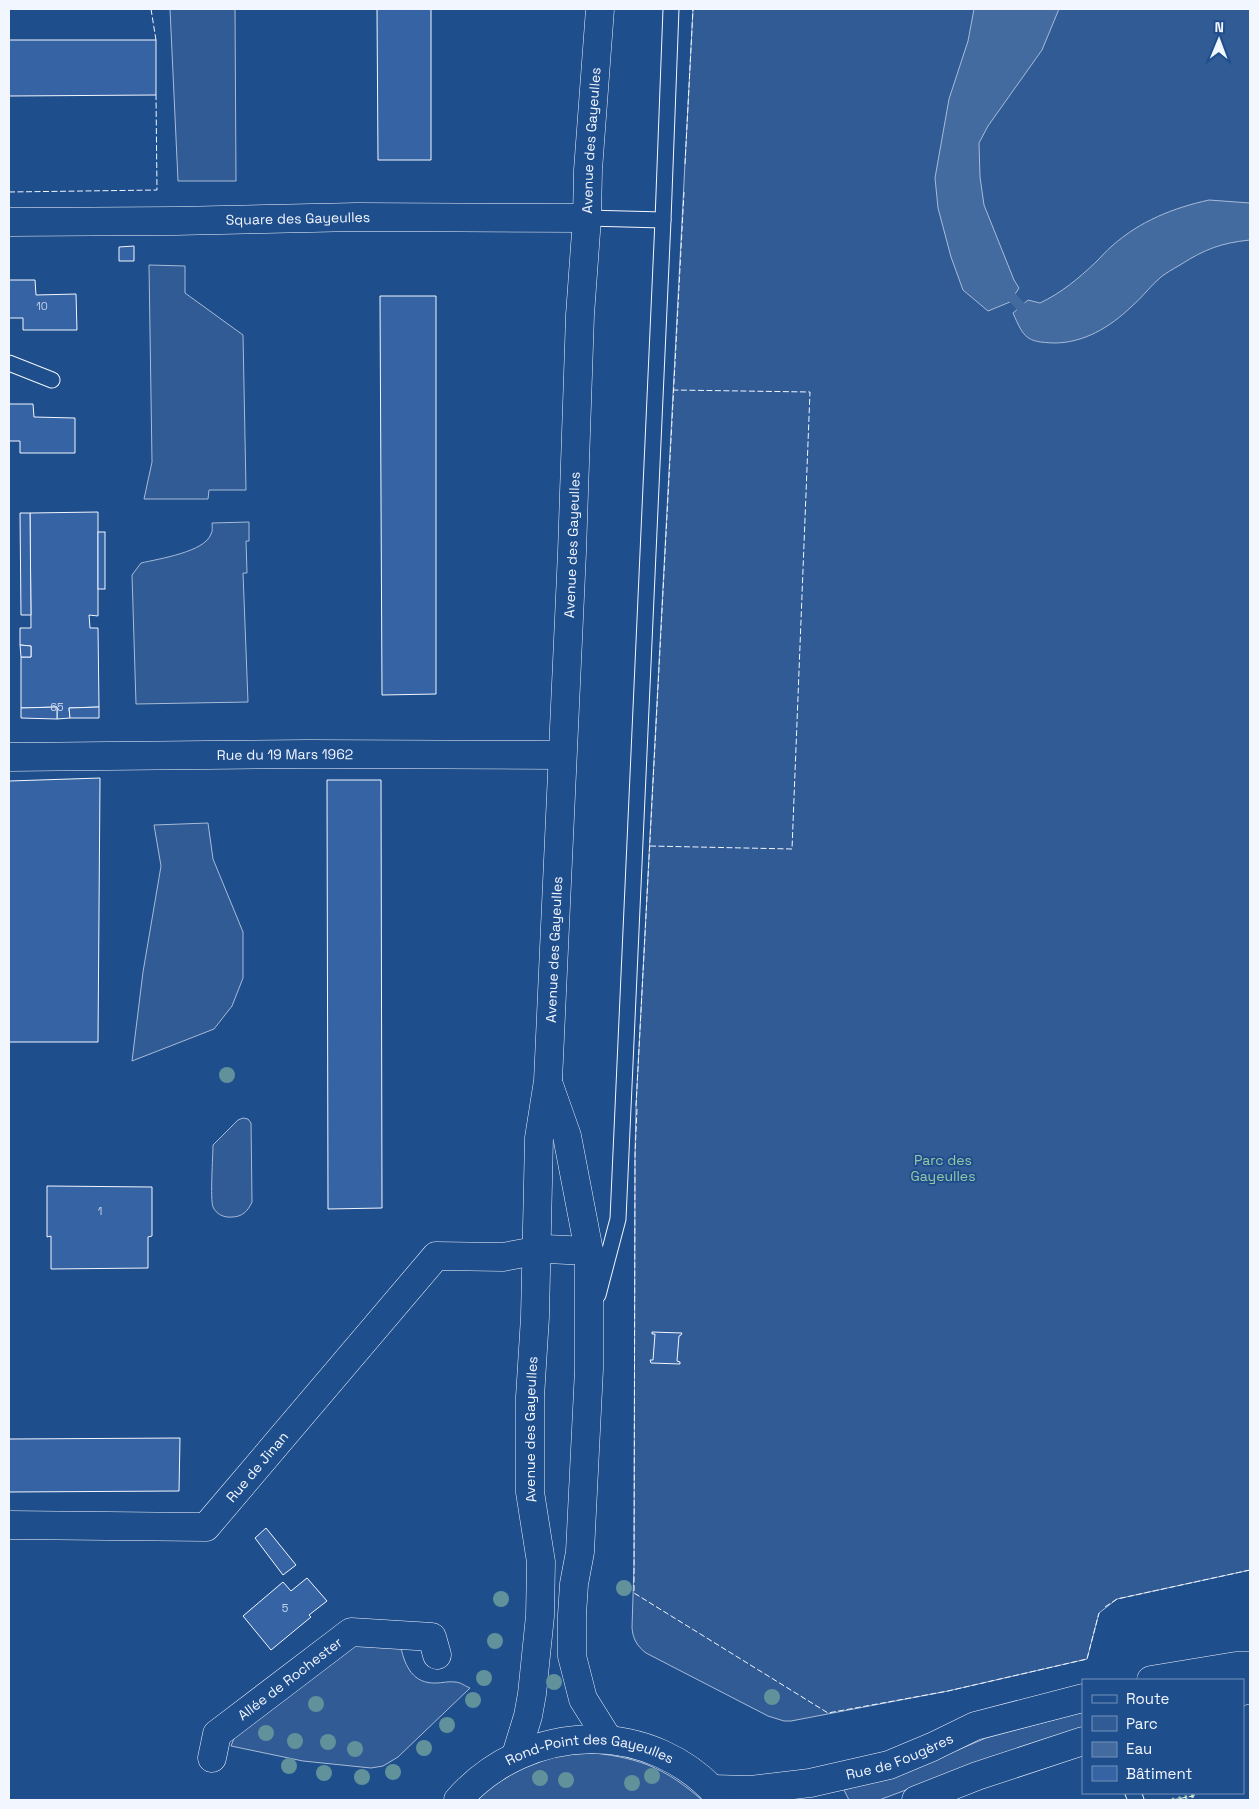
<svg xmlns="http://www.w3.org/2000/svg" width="1259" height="1809" font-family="'Space Grotesk',sans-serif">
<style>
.green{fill:#305b95;stroke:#a8bbd7}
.water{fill:#446ba0;stroke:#a8bbd7}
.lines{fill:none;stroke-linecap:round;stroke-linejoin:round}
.stream{stroke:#446ba0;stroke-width:10}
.building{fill:#3563a3;stroke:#f2f6ff}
.service-casing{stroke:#f2f6ff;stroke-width:17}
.minor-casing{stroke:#f2f6ff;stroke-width:29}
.tertiary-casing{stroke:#f2f6ff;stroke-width:29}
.primary-casing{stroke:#f2f6ff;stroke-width:29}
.service{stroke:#1f4e8c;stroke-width:15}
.minor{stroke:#1f4e8c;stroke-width:28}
.tertiary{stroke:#1f4e8c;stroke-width:28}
.primary{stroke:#1f4e8c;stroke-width:28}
.hedge{stroke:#97c8a6;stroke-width:4;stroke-dasharray:2.5 4;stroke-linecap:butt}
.fence{stroke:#f2f6ff;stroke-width:1;stroke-dasharray:6 2.5;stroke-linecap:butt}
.tree{fill:#61919a}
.labels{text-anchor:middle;stroke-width:4;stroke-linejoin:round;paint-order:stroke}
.number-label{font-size:11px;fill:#c3d1e8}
.street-label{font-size:14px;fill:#f2f6ff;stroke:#1f4e8c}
.park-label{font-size:14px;fill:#97c8a6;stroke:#1f4e8c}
</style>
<rect width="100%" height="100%" fill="#1f4e8c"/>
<g class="green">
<path d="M 170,9 L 235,9 L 236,181 L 178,181 Z"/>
<path d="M 693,9 L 1250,9 L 1250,1570 L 1117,1599 L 1099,1613 L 1087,1659 L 948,1691 L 791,1721 L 784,1721 L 768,1716 L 646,1653 C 637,1646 633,1639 632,1628 L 634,1565 L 635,1155 L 636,1106 Z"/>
<path d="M 149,265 L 185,266 L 185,293 L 243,335 L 246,490 L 209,490 L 208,499 L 144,499 L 152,462 Z"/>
<path d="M 249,522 L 249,541 L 246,541 L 247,573 L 243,573 L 248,702 L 136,704 L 132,575 L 141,563 C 158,559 205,552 211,534 C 213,531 212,526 212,523 Z"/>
<path d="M 208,823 L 213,859 L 243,932 L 243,978 L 232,1006 L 214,1029 L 132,1061 L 143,972 L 161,866 L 154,825 Z"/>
<path d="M 243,1118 L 248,1119 L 251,1123 L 252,1202 C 248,1211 242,1217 232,1217 C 224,1218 216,1214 213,1207 C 210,1200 213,1155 213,1145 L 238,1120 Z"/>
<path d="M 354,1644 L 401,1648 C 405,1666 413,1684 436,1683 C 442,1683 449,1681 455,1682 C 460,1682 465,1686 470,1688 L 398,1757 L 383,1766 L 371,1768 L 303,1761 L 231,1746 L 235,1736 Z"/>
<path d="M 1083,1712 L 1083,1728 L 1008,1752 L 879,1800 L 849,1800 L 844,1790 L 920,1766 L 986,1738 Z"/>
<path d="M 595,1753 C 643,1759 666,1769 702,1800 L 478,1800 C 500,1777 533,1761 564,1755 C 574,1753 585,1754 595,1753 Z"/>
</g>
<g class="water">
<path d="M 974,9 L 1059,9 L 1042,50 L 988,126 L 979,143 L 980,177 L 984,205 L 1014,280 L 1019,288 L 1010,302 L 988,311 L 963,290 L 951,257 L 938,208 L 935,178 L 949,99 L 968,41 Z"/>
<path d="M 1209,200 L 1250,203 L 1250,240 C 1221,243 1205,249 1180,265 C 1173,269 1166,273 1161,277 C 1150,286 1142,298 1131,307 C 1110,327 1084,343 1054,343 C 1026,342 1024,338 1013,313 L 1028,300 L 1040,303 C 1061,293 1078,279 1096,262 C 1101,257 1106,251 1112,246 C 1140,221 1173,208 1209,200 Z"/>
</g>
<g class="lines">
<path class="stream" d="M 1004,289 L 1030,316"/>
</g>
<g class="building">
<path d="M 377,9 L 431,9 L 431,160 L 378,160 Z"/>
<path d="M 9,40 L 156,40 L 156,95 L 9,96 Z"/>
<path d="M 134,246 L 134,261 L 119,261 L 119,247 Z"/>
<path d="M 9,280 L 35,280 L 36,295 L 76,294 L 77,330 L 23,330 L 23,318 L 9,318 Z"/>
<path d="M 380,296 L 436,296 L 436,694 L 382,695 Z"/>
<path d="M 9,404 L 33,404 L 34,417 L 75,418 L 75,453 L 20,453 L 20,441 L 9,441 Z"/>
<path d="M 98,512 L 98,616 L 89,615 L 90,628 L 98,628 L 99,707 L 69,708 L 70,718 L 57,719 L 57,707 L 21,708 L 21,657 L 31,657 L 31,646 L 20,645 L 20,628 L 31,628 L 30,513 Z"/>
<path d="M 20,513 L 30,513 L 31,615 L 21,615 Z"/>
<rect x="98" y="532" width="7" height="57"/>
<path d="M 20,645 L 31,646 L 31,657 L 21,657 Z"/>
<path d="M 57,707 L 57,719 L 21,718 L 21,708 Z"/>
<path d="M 99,707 L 99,718 L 70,718 L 69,708 Z"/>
<path d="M 100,778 L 98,1042 L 9,1042 L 9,781 Z"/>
<path d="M 327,780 L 381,780 L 382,1208 L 328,1209 Z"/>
<path d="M 47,1186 L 152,1187 L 152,1236 L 148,1237 L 148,1268 L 51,1269 L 51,1236 L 47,1237 Z"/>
<path d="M 652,1332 L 682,1333 L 681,1335 L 679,1336 L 677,1361 L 680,1362 L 680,1364 L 651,1363 L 650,1360 L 653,1360 L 655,1334 L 652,1334 Z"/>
<path d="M 180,1438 L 179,1491 L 9,1492 L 9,1439 Z"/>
<path d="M 266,1528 L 296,1565 L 283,1575 L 255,1538 Z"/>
<path d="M 307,1578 L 327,1601 L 309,1615 L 311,1617 L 271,1650 L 243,1616 L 283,1582 L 291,1591 Z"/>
</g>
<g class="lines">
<defs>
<g id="service">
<path d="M 587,218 L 663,220"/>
<path d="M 9,363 L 52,380"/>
<path d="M 598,1295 L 618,1219 L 663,220 L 671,9"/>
<path d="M 1133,1793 L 1136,1800"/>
</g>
<g id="minor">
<path id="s1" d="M 9,222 L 175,221 L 357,217 L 587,218"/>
<path id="s2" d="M 9,757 L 308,754 L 562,755"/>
<path id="s3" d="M 9,1525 L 206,1527 L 436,1256 L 503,1257 L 546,1249 L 589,1251"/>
<path id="s4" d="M 212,1758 L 217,1734 L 351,1632 L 432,1637 L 437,1655"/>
</g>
<g id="tertiary">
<path d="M 549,1085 L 567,1136 L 589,1251 L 589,1369 L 580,1552 L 574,1584 L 572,1615 L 572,1656 L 583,1699 L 608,1739"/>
<path id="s5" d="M 516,1755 L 528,1716 L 532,1694 L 540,1616 L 541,1562 L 530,1492 L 530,1397 L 535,1317 L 539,1138 L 548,1081 L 572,552 L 580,315 L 587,218 L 588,170 L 600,9"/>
</g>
<g id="primary">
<path d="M 1151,1680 L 1236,1666 L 1250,1666"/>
<path d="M 1243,1691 L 1250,1689"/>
<path id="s6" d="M 712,1789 L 751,1790 L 810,1783 L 889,1765 L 932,1747 L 975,1726 L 1083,1698"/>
<path id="s7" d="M 458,1800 C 528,1721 653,1717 722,1800"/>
<path d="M 916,1800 L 977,1776 L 1083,1741"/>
</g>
</defs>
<use href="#service" class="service-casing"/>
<use href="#minor" class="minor-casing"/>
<use href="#tertiary" class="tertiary-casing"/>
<use href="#primary" class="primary-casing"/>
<use href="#service" class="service"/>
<use href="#minor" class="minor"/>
<use href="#tertiary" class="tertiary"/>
<use href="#primary" class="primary"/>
<path class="hedge" d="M 1172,1800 L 1193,1796 L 1194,1800"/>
<g class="fence">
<path d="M 151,9 L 156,40"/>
<path d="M 685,164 L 693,9"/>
<path d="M 9,192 L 157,190 L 156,95"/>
<path d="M 650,846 L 792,849 L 810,392 L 673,390"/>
<path d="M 636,1106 L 684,192"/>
<path d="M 637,1109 L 635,1155 L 634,1593 L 828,1713 L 948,1691 L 1087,1659 L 1099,1613"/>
<path d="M 1105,1607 L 1117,1599 L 1250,1570"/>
<path d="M 1172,1800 L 1193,1796 L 1194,1800"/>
</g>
</g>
<g class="tree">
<circle cx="227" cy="1075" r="8"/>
<circle cx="624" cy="1588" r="8"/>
<circle cx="501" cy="1599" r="8"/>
<circle cx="495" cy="1641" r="8"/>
<circle cx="484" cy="1678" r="8"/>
<circle cx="554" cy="1682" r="8"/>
<circle cx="772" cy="1697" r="8"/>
<circle cx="473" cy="1700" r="8"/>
<circle cx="316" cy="1704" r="8"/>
<circle cx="447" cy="1725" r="8"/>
<circle cx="266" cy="1733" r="8"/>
<circle cx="295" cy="1741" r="8"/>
<circle cx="328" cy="1742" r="8"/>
<circle cx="424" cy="1748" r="8"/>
<circle cx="355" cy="1749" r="8"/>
<circle cx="289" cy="1766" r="8"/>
<circle cx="393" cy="1772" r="8"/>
<circle cx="324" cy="1773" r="8"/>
<circle cx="652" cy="1776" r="8"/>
<circle cx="362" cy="1777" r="8"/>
<circle cx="540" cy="1778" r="8"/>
<circle cx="566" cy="1780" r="8"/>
<circle cx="632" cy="1783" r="8"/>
</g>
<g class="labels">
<g class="number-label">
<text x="42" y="310">10</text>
<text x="57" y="711">65</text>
<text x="100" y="1215">1</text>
<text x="285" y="1612">5</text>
</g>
<g class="street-label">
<text dy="5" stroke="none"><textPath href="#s5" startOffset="1620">Avenue des Gayeulles</textPath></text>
<text dy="5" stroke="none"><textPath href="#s1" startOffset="289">Square des Gayeulles</textPath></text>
<text dy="5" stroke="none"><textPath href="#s5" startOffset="1215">Avenue des Gayeulles</textPath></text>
<text dy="5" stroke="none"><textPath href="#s2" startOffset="276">Rue du 19 Mars 1962</textPath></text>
<text dy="5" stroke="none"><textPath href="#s5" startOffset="810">Avenue des Gayeulles</textPath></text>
<text dy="5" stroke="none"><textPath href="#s5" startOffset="329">Avenue des Gayeulles</textPath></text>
<text dy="5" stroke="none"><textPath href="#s3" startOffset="276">Rue de Jinan</textPath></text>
<text dy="5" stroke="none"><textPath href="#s4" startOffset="116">Allée de Rochester</textPath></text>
<text dy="5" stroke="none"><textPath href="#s6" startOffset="192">Rue de Fougères</textPath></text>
<text dy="5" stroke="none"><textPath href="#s7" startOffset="149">Rond-Point des Gayeulles</textPath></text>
</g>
<g class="park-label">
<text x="943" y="1165">Parc des<tspan x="943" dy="16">Gayeulles</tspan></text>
</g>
</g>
<rect width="1259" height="1809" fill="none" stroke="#f2f6ff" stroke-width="20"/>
<rect x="1082" y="1679" width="162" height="115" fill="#1f4e8c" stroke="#7391ba"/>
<rect x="1092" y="1695" width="25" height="8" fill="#1f4e8c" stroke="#7391ba"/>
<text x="1126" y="1704" font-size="15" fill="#f2f6ff">Route</text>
<rect x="1092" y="1716" width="25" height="15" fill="#305b95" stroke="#7391ba"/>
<text x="1126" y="1729" font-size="15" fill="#f2f6ff">Parc</text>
<rect x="1092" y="1742" width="25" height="15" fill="#446ba0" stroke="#7391ba"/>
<text x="1126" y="1754" font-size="15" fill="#f2f6ff">Eau</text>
<rect x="1092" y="1766" width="25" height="15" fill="#3563a3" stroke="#7391ba"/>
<text x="1126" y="1779" font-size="15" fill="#f2f6ff">Bâtiment</text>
<g transform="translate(1219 40) rotate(1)" stroke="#1f4e8c" stroke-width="4" paint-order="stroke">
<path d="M0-4L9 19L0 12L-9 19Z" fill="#f2f6ff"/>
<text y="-8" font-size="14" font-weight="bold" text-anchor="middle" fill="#f2f6ff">N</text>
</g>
</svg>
